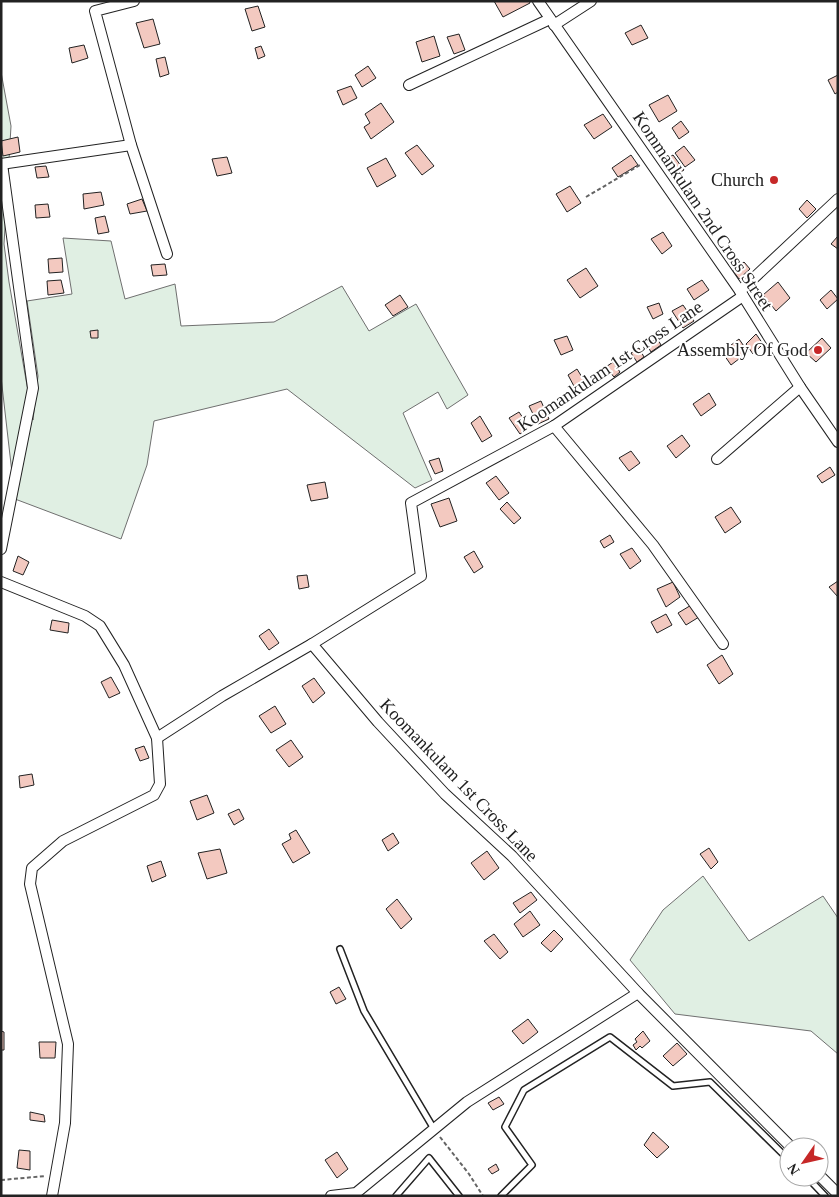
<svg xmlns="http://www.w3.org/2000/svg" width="839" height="1197" font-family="'Times New Roman',serif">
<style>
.green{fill:#e0efe3;stroke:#6f6f6f}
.building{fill:#f3c9c0;stroke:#222}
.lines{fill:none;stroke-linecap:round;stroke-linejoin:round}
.lane-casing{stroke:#222;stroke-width:8}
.street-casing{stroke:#222;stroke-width:12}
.path{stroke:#646464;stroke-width:2;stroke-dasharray:4 2.5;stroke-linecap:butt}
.lane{stroke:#fff;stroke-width:5}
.street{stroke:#fff;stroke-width:10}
.poi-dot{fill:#c62828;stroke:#fff;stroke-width:2}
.labels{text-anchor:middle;stroke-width:4;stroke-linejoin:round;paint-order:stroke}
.poi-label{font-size:18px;fill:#222;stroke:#fff;text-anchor:end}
.street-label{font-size:18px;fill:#222;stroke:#fff}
</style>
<rect width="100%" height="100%" fill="#fff"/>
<g class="green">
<path d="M 1,72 L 11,126 L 4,244 L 9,282 L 33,420 L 38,376 L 27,301 L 72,294 L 63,238 L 111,241 L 125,299 L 175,284 L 181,326 L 274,322 L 342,286 L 369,331 L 416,304 L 468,395 L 447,409 L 438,392 L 403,413 L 432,480 L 415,488 L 287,389 L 154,421 L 147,465 L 121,539 L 15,499 L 1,377 Z"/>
<path d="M 703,876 L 749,941 L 823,896 L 838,918 L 838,1054 L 811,1031 L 675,1014 L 630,960 L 663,910 Z"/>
</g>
<g class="building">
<path d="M 494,1 L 529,1 L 530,3 L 503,17 Z"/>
<path d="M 258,6 L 265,27 L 252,31 L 245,9 Z"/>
<path d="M 153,19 L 160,44 L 144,48 L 136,23 Z"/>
<path d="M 641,25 L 648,38 L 632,45 L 625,33 Z"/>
<path d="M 459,34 L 465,50 L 454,54 L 447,37 Z"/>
<path d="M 434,36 L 440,56 L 422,62 L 416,42 Z"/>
<path d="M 84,45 L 88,58 L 72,63 L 69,48 Z"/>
<path d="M 261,46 L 265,56 L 258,59 L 255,48 Z"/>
<path d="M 165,57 L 169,74 L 160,77 L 156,59 Z"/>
<path d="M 368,66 L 376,78 L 362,87 L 355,75 Z"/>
<path d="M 838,75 L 838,92 L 835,94 L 828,80 Z"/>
<path d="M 351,86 L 357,98 L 343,105 L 337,91 Z"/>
<path d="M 668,95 L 677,111 L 659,122 L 649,105 Z"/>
<path d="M 381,103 L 394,122 L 371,139 L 364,127 L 370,123 L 365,114 Z"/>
<path d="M 603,114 L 612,127 L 594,139 L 584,125 Z"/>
<path d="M 681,121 L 689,132 L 679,139 L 672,128 Z"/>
<path d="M 18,137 L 20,152 L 3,156 L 1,141 Z"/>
<path d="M 417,145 L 434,166 L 422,175 L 405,153 Z"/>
<path d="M 684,146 L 695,160 L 685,167 L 675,153 Z"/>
<path d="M 631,155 L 638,165 L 618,177 L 612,168 Z"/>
<path d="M 673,155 L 684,170 L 674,176 L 663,161 Z"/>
<path d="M 227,157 L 232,173 L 217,176 L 212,159 Z"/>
<path d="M 386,158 L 396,176 L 377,187 L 367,168 Z"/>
<path d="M 46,166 L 49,177 L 37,178 L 35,167 Z"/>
<path d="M 570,186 L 581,203 L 567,212 L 556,194 Z"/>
<path d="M 101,192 L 104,205 L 84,209 L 83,194 Z"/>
<path d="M 142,199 L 147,211 L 130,214 L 127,204 Z"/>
<path d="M 807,200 L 816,209 L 807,218 L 799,209 Z"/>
<path d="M 48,204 L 50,217 L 36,218 L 35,205 Z"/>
<path d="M 105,216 L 109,232 L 98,234 L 95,218 Z"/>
<path d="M 663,232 L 672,246 L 662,254 L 651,239 Z"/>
<path d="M 838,236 L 838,249 L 831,244 Z"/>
<path d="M 62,258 L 63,272 L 49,273 L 48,259 Z"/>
<path d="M 744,262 L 750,269 L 739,279 L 733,271 Z"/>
<path d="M 165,264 L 167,275 L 153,276 L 151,265 Z"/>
<path d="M 586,268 L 598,286 L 580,298 L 567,280 Z"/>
<path d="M 61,280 L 64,293 L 48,295 L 47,281 Z"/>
<path d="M 702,280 L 709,290 L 694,300 L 687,289 Z"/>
<path d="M 778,282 L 790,298 L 776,311 L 763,295 Z"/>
<path d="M 831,290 L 838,299 L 827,309 L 820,300 Z"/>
<path d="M 400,295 L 408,307 L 393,316 L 385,305 Z"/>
<path d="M 659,303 L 663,314 L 653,319 L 647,307 Z"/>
<path d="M 683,305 L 694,321 L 683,328 L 672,311 Z"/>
<path d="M 98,330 L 98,338 L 91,338 L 90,331 Z"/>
<path d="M 756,334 L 763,344 L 753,354 L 746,344 Z"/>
<path d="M 567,336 L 573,350 L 561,355 L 554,340 Z"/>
<path d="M 657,338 L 661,345 L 651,352 L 647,345 Z"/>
<path d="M 822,338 L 831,348 L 816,362 L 806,353 Z"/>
<path d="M 739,339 L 748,352 L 731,365 L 722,352 Z"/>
<path d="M 639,348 L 644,357 L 637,362 L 631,353 Z"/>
<path d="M 613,362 L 620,372 L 614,377 L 609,371 L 606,373 L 603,369 Z"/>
<path d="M 577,369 L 585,382 L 575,388 L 568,375 Z"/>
<path d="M 709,393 L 716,405 L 701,416 L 693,404 Z"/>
<path d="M 541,401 L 549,419 L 538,424 L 529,406 Z"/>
<path d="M 519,412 L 529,427 L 520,434 L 509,418 Z"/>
<path d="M 480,416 L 492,436 L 482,442 L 471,423 Z"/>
<path d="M 682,435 L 690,446 L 676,458 L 667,446 Z"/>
<path d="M 631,451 L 640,463 L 629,471 L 619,458 Z"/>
<path d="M 439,458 L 443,471 L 435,474 L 429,461 Z"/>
<path d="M 830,467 L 835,475 L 822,483 L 817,476 Z"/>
<path d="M 496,476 L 509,493 L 499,500 L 486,483 Z"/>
<path d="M 325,482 L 328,498 L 311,501 L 307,485 Z"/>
<path d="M 449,498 L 457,521 L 440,527 L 431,504 Z"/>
<path d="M 507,502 L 521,518 L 514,524 L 500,509 Z"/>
<path d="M 731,507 L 741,522 L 725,533 L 715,517 Z"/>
<path d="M 610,535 L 614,542 L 604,548 L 600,541 Z"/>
<path d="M 632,548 L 641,561 L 630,569 L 620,554 Z"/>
<path d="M 474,551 L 483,567 L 474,573 L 464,557 Z"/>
<path d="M 18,556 L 29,562 L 23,575 L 13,571 Z"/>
<path d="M 307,575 L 309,587 L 299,589 L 297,576 Z"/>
<path d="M 838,581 L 838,597 L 829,587 Z"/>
<path d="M 673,582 L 680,597 L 666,607 L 657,589 Z"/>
<path d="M 693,604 L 699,617 L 686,625 L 678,613 Z"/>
<path d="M 666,614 L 672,625 L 657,633 L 651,622 Z"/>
<path d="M 52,620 L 69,623 L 68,633 L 50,630 Z"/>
<path d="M 269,629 L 279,643 L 269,650 L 259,636 Z"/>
<path d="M 722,655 L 733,674 L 719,684 L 707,665 Z"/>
<path d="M 111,677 L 120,693 L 109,698 L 101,682 Z"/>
<path d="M 314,678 L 325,693 L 313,703 L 302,686 Z"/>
<path d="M 275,706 L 286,724 L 271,733 L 259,716 Z"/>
<path d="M 291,740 L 303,757 L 289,767 L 276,750 Z"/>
<path d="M 144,746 L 149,758 L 140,761 L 135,749 Z"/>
<path d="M 32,774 L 34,785 L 20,788 L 19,776 Z"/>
<path d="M 207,795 L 214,813 L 197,820 L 190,801 Z"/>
<path d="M 239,809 L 244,819 L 234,825 L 228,814 Z"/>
<path d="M 296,830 L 310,853 L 293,863 L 282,844 L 291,839 L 289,834 Z"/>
<path d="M 393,833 L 399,843 L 388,851 L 382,840 Z"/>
<path d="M 709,848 L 718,862 L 711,869 L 700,854 Z"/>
<path d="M 220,849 L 227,873 L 207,879 L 198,853 Z"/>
<path d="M 487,851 L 499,868 L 484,880 L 471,863 Z"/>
<path d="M 161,861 L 166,876 L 152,882 L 147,866 Z"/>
<path d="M 531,892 L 537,900 L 520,913 L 513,903 Z"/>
<path d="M 397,899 L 412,919 L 401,929 L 386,909 Z"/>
<path d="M 530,911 L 540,925 L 523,937 L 514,924 Z"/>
<path d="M 554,930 L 563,939 L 551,952 L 541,943 Z"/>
<path d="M 494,934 L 508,952 L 500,959 L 484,941 Z"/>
<path d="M 339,987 L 346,999 L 336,1004 L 330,992 Z"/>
<path d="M 528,1019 L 538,1032 L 523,1044 L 512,1031 Z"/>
<path d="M 1,1031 L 4,1032 L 4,1050 L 1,1050 Z"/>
<path d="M 643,1031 L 650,1041 L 642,1048 L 640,1046 L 636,1050 L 633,1045 L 637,1042 L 635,1039 Z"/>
<path d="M 39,1042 L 56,1042 L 55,1058 L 40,1058 Z"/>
<path d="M 677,1043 L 687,1054 L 673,1066 L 663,1056 Z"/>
<path d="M 499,1097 L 504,1104 L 493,1110 L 488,1103 Z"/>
<path d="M 30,1112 L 44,1115 L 45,1122 L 30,1120 Z"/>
<path d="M 653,1132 L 669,1147 L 657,1158 L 644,1145 Z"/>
<path d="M 19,1150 L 30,1151 L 30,1170 L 17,1168 Z"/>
<path d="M 337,1152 L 348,1169 L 337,1178 L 325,1160 Z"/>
<path d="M 496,1164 L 499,1170 L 492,1174 L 488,1169 Z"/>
</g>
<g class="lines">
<defs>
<g id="lane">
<path d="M 340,949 L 364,1011 L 434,1129"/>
<path d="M 807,1177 L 825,1196"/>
<path d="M 396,1196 L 429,1158 L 459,1196"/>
<path d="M 501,1196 L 532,1165 L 505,1127 L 524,1090 L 610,1037 L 673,1086 L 710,1082 L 789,1160"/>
</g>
<g id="street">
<path d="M 134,1 L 95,11 L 131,145 L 167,254"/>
<path d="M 538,1 L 740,291 L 800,387 L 838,442"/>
<path d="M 554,25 L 591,1"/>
<path d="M 409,85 L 550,19"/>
<path d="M 1,164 L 131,145"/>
<path d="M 740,291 L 838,199"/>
<path d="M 743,296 L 554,426 L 411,503 L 421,576 L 312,644 L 378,722 L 445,794 L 512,856 L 638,993 L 791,1147"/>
<path d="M 554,426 L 653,545 L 723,644"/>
<path d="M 717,459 L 800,387"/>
<path d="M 1,549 L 33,388 L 2,164"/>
<path d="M 1,582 L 85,616 L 100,626 L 124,665 L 157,738 L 160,784 L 154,795 L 63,841 L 32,868 L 30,884 L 68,1044 L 65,1123 L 52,1196"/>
<path d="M 157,738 L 222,696 L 312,644"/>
<path d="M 819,1175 L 838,1194"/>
<path d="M 331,1196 L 356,1193 L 467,1102 L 638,993"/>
</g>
</defs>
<use href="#lane" class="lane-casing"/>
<use href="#street" class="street-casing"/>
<g class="path">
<path d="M 586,197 L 640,165"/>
<path d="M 440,1137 L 469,1174 L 483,1196"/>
<path d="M 1,1180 L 46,1176"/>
</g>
<use href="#lane" class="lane"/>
<use href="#street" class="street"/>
</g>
<g class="poi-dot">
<circle cx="774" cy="180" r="5"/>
<circle cx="818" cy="350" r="5"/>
</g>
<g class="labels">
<g class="poi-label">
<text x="764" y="186">Church</text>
<text x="808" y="356">Assembly Of God</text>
</g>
<g class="street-label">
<text transform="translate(703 211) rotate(56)" y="6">Kommankulam 2nd Cross Street</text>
<text transform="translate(610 366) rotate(-34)" y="6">Koomankulam 1st Cross Lane</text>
<text transform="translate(459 780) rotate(46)" y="6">Koomankulam 1st Cross Lane</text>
</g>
</g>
<rect width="839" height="1197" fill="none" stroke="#222222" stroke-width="5"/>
<g transform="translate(804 1162) rotate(236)"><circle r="24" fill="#ffffff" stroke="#a7a7a7"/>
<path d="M0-4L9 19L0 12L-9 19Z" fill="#c62828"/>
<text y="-8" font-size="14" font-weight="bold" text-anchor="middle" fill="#222222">N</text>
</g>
</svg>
